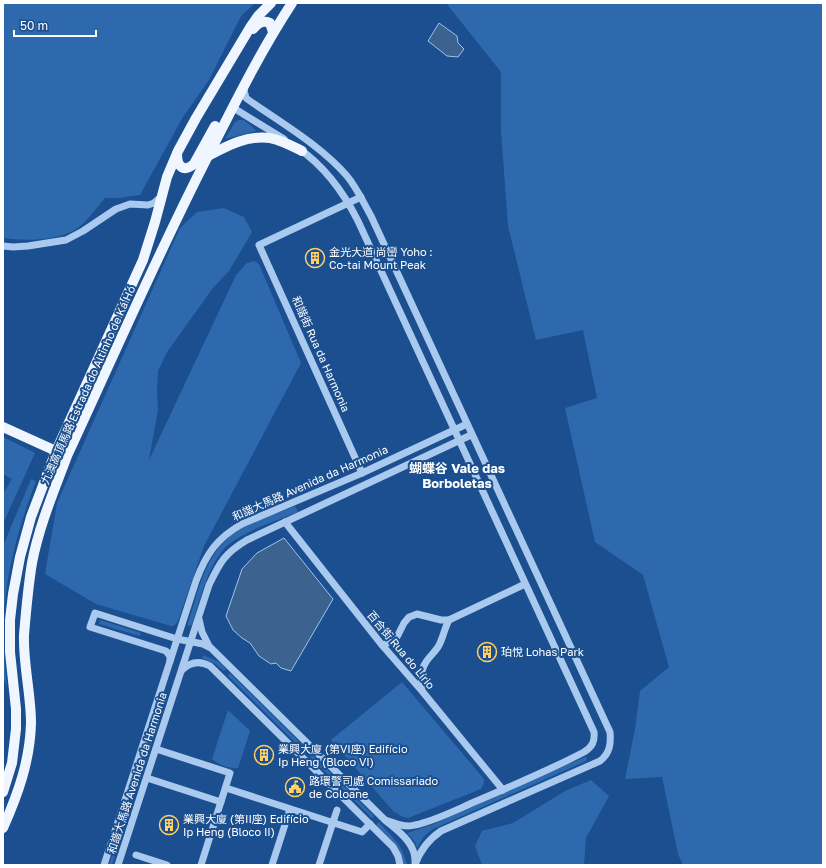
<svg xmlns="http://www.w3.org/2000/svg" width="826" height="868" font-family="'Golos Text','Noto Sans SC',sans-serif">
<style>
.green{fill:#2e69ad}
.water{fill:#3c6290;stroke:#9cc4f0}
.lines{fill:none;stroke-linecap:round;stroke-linejoin:round}
.minor{stroke:#a9c9ee;stroke-width:7}
.major{stroke:#f0f6ff;stroke-width:10}
.labels{text-anchor:middle;stroke-width:4;stroke-linejoin:round;paint-order:stroke}
.poi-label{font-size:11px;fill:#fff;stroke:#1b4f8f;text-anchor:start}
.street-label{font-size:11px;fill:#fff;stroke:#1b4f8f}
.quarter-label{font-size:13px;font-weight:bold;fill:#fff;stroke:#1b4f8f}
</style>
<rect width="100%" height="100%" fill="#1b4f8f"/>
<g class="green">
<path d="M 3,3 L 255,3 L 241,16 L 209,80 L 183,117 L 140,195 L 119,198 L 105,198 C 95,209 86,224 73,231 C 53,241 25,241 3,238 Z"/>
<path d="M 446,3 L 823,3 L 823,865 L 683,865 L 678,854 L 662,777 L 625,779 L 635,729 L 640,691 L 669,667 L 643,575 L 595,542 L 565,408 L 597,398 L 583,330 L 536,340 L 508,226 L 501,131 L 501,72 Z"/>
<path d="M 239,120 L 244,120 L 257,131 L 225,139 L 235,122 Z"/>
<path d="M 224,208 L 244,217 L 252,232 L 229,271 L 213,288 L 167,352 L 158,371 L 157,392 L 158,410 L 149,460 L 236,275 L 247,263 L 254,261 L 259,264 L 301,363 L 204,546 L 178,621 L 174,626 L 171,626 L 96,604 L 45,574 L 57,503 L 180,228 L 197,212 Z"/>
<path d="M 3,437 L 35,453 L 3,524 L 3,494 L 12,479 L 3,474 Z"/>
<path d="M 31,479 L 36,481 C 21,520 9,561 5,602 C 3,614 4,627 3,639 L 3,546 Z"/>
<path d="M 295,506 L 298,512 C 276,521 246,530 228,545 C 208,563 200,600 192,625 L 188,626 L 188,623 C 197,596 203,563 224,542 C 242,523 272,516 295,506 Z"/>
<path d="M 100,620 L 141,633 L 140,636 L 99,624 Z"/>
<path d="M 3,641 L 7,688 L 3,677 Z"/>
<path d="M 203,655 L 219,662 L 226,669 L 224,671 L 214,663 L 202,658 Z"/>
<path d="M 230,673 L 374,816 L 372,818 L 228,676 Z"/>
<path d="M 402,682 L 484,779 L 484,783 L 481,789 L 408,818 L 403,817 L 394,812 L 331,740 Z"/>
<path d="M 163,699 L 166,700 L 112,865 L 109,865 Z"/>
<path d="M 228,710 L 250,731 L 238,768 C 227,768 221,766 212,759 Z"/>
<path d="M 585,757 L 586,757 L 587,760 L 584,762 L 433,829 L 424,836 L 417,848 L 415,842 L 407,833 L 434,824 Z"/>
<path d="M 591,780 L 609,796 L 586,838 L 584,865 L 482,865 L 475,846 L 482,831 L 513,823 L 565,791 Z"/>
<path d="M 379,822 C 392,837 403,845 407,865 L 403,865 C 401,847 388,837 376,825 Z"/>
</g>
<g class="water">
<path d="M 439,23 L 457,36 L 458,43 L 464,49 L 458,57 L 447,56 L 428,41 Z"/>
<path d="M 284,538 L 333,599 L 291,671 L 281,668 L 276,663 L 271,664 L 259,656 L 250,643 L 242,638 L 233,630 L 226,616 L 242,569 L 257,553 Z"/>
</g>
<g class="lines">
<g class="minor">
<path d="M 243,86 L 246,98 L 250,101 C 283,124 321,146 347,176 C 357,188 363,202 371,216 L 610,732 C 611,744 610,753 600,761 L 441,831 C 428,840 420,850 415,865"/>
<path d="M 232,107 L 284,139"/>
<path d="M 298,148 C 324,166 344,193 358,221 L 594,732 C 595,742 592,747 584,752 C 548,771 509,787 472,803 C 454,811 434,821 415,825 C 405,828 394,823 385,820"/>
<path d="M 361,197 L 259,245 L 362,473"/>
<path d="M 3,246 L 13,247 L 28,246 L 66,240 L 83,231 L 116,209 L 130,204 L 148,205 L 154,203 L 162,196"/>
<path d="M 285,522 L 382,645 L 422,691 L 503,790"/>
<path d="M 199,619 L 202,632 L 209,646"/>
<path d="M 382,645 L 394,641 L 398,635 L 404,623 L 409,617 L 412,616 L 417,614 L 441,620 L 449,620 L 525,584"/>
<path d="M 170,661 L 170,656 L 166,651 L 90,627 L 95,613 L 177,639 L 203,644 L 211,648 L 385,820 C 398,831 416,843 415,862"/>
<path d="M 182,670 C 190,662 199,660 210,666 L 393,847 L 398,856 L 400,865"/>
<path d="M 422,690 C 421,681 420,671 426,662 C 429,657 434,653 438,647 C 443,639 444,629 449,620"/>
<path d="M 156,749 L 230,773 L 201,865"/>
<path d="M 147,778 L 221,802"/>
<path d="M 226,788 L 362,832 L 370,824"/>
<path d="M 136,855 L 167,865"/>
<path d="M 104,865 L 196,581 C 206,554 217,538 242,524 L 362,473 L 467,424"/>
<path d="M 118,865 L 209,585 C 220,562 225,553 247,540 L 471,435"/>
<path d="M 272,865 L 290,809"/>
<path d="M 319,865 L 337,810"/>
</g>
<g class="major">
<path d="M 253,29 C 258,23 262,20 270,23 L 273,32"/>
<path d="M 177,154 C 177,166 183,173 194,164 L 215,126"/>
<path d="M 208,156 C 227,146 247,135 270,138 C 281,140 292,146 302,151"/>
<path d="M 3,427 L 56,451"/>
<path d="M 3,792 L 12,763 L 16,729 L 16,709 L 10,652 L 10,620 L 13,594 L 20,557 L 31,517 L 56,451 L 143,260 L 155,222 L 167,177 L 178,151 L 196,118 L 251,26 L 258,16 L 271,3"/>
<path d="M 3,828 C 18,794 30,761 31,723 C 31,694 23,664 24,635 C 26,611 28,587 32,563 C 39,526 54,491 67,456 C 114,355 158,253 209,154 C 235,103 260,52 292,3"/>
</g>
</g>
<defs>
<symbol id="building-ring" viewBox="-11 -11 22 22"><circle r="9.5" fill="#1b4f8f" stroke="#ffd166" stroke-width="1.5"/><path d="M-4-6H4V6H1V3H-1V6H-4ZM-2.5-4.3h1.7v1.8h-1.7ZM.8-4.3h1.7v1.8H.8ZM-2.5-1h1.7V.8h-1.7ZM.8-1h1.7V.8H.8Z" fill="#ffd166"/></symbol>
<symbol id="civic-ring" viewBox="-11 -11 22 22"><circle r="9.5" fill="#1b4f8f" stroke="#ffd166" stroke-width="1.5"/><path d="M-.6-6.5H3V-4.5H.6V-3L4-1V1h2V6H-6V1h2V-1L-.6-3ZM-1.2 2.5V6h2.4V2.5Z" fill="#ffd166"/></symbol>
</defs>
<g fill-rule="evenodd">
<use href="#building-ring" x="304" y="247" width="22" height="22"/>
<use href="#building-ring" x="476" y="641" width="22" height="22"/>
<use href="#building-ring" x="253" y="744" width="22" height="22"/>
<use href="#civic-ring" x="284" y="776" width="22" height="22"/>
<use href="#building-ring" x="158" y="814" width="22" height="22"/>
</g>
<g class="labels">
<g class="poi-label">
<text x="329" y="256">金光大道 尚巒 Yoho :<tspan x="329" dy="13">Co-tai Mount Peak</tspan></text>
<text x="501" y="656">珀悅 Lohas Park</text>
<text x="278" y="753">業興大廈 (第VI座) Edifício<tspan x="278" dy="13">Ip Heng (Bloco VI)</tspan></text>
<text x="309" y="785">路環警司處 Comissariado<tspan x="309" dy="13">de Coloane</tspan></text>
<text x="183" y="823">業興大廈 (第II座) Edifício<tspan x="183" dy="13">Ip Heng (Bloco II)</tspan></text>
</g>
<g class="street-label">
<text transform="translate(321 354) rotate(66)" y="4">和諧街 Rua da Harmonia</text>
<text transform="translate(88 385) rotate(-66)" y="4">九澳高頂馬路 Estrada do Altinho de Ká Hó</text>
<text transform="translate(310 483) rotate(-24)" y="4">和諧大馬路 Avenida da Harmonia</text>
<text transform="translate(401 650) rotate(50)" y="4">百合街 Rua do Lírio</text>
<text transform="translate(137 773) rotate(-72)" y="4">和諧大馬路 Avenida da Harmonia</text>
</g>
<g class="quarter-label">
<text x="457" y="473">蝴蝶谷 Vale das<tspan x="457" dy="15">Borboletas</tspan></text>
</g>
</g>
<rect width="826" height="868" fill="none" stroke="#ffffff" stroke-width="8"/>
<path d="M14 30v6h82v-6" fill="none" stroke="#ffffff" stroke-width="2"/>
<text x="20" y="30" font-size="12" fill="#ffffff" stroke="#1b4f8f" stroke-width="3" paint-order="stroke">50 m</text>
</svg>
